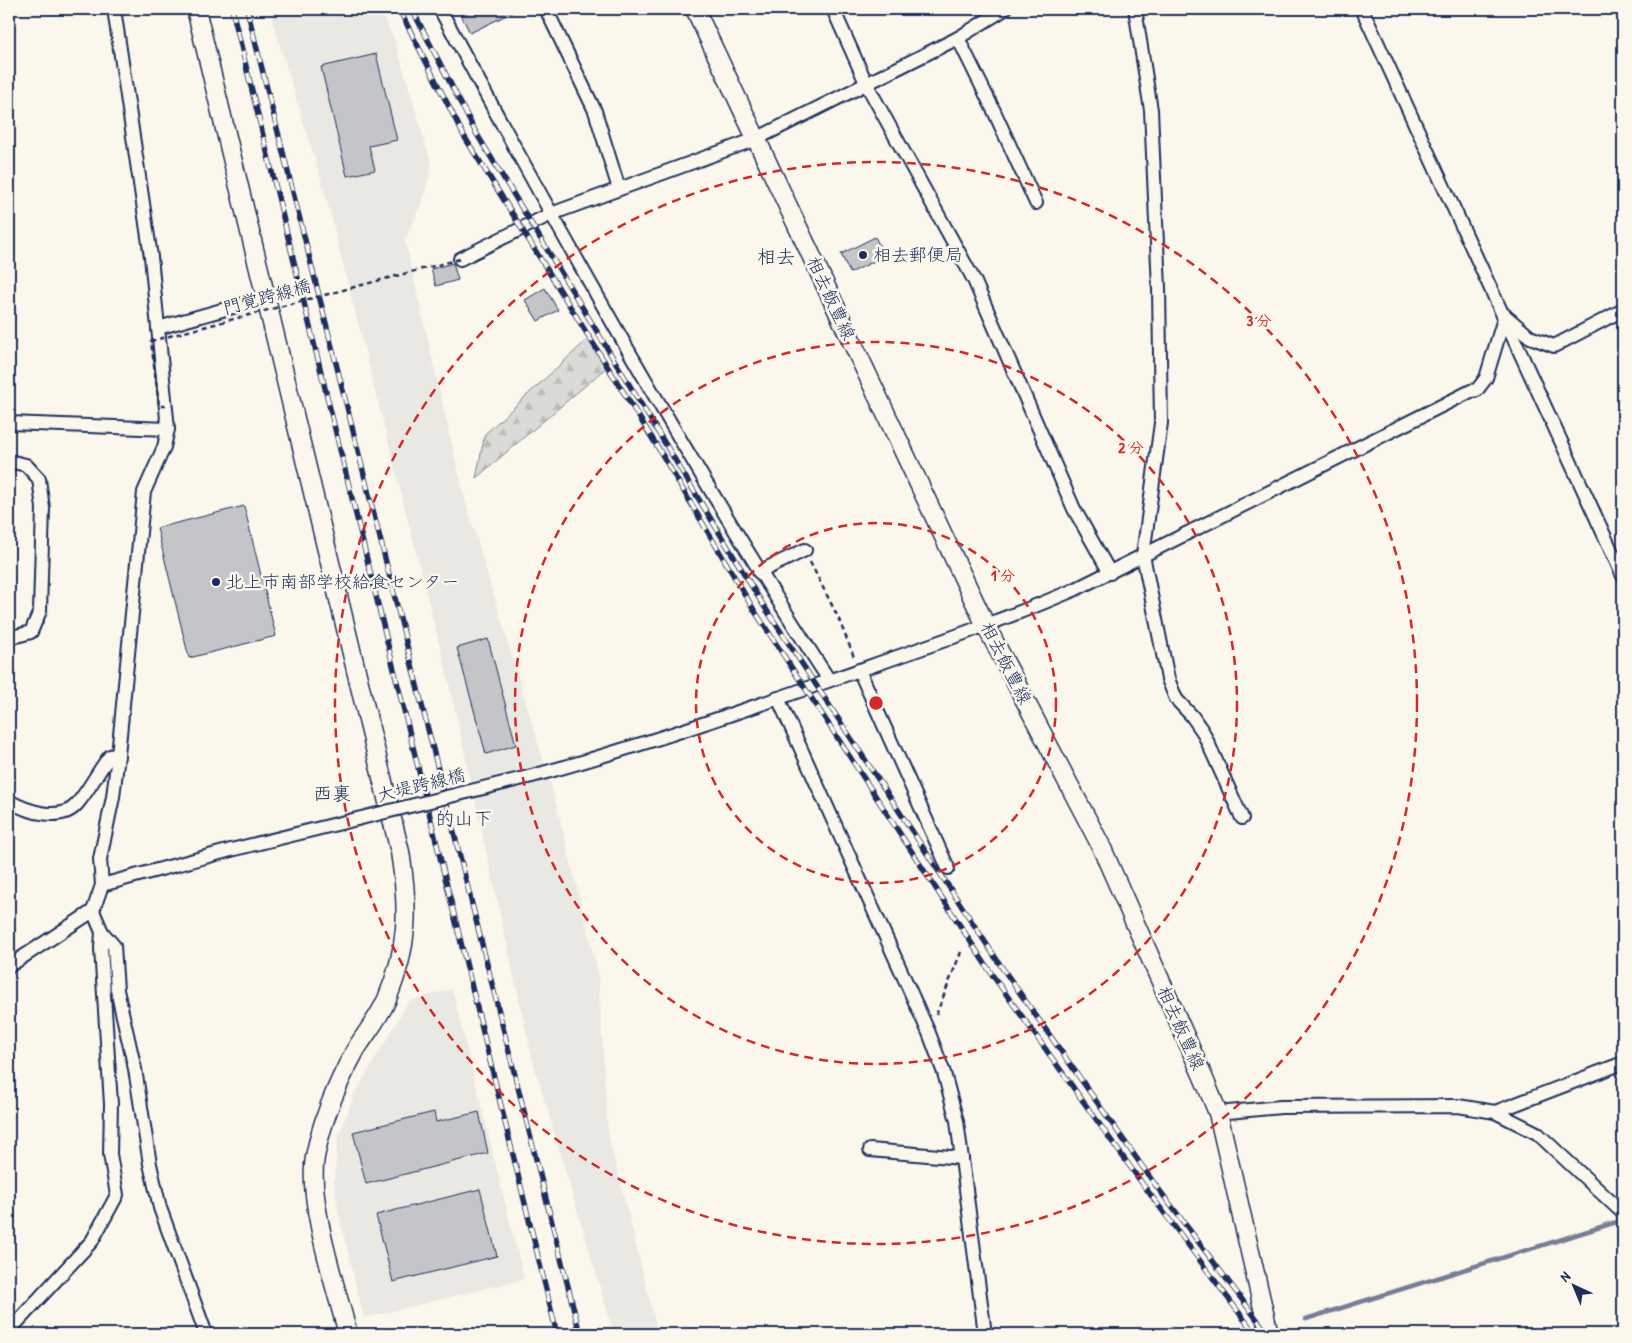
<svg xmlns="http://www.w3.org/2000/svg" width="1632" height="1343" font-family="'Patrick Hand','Klee One',sans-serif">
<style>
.built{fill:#eae8e2}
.forest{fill:url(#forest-firs);stroke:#7a849a}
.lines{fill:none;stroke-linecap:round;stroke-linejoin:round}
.stream{stroke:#747e96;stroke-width:4.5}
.building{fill:#c3c5c9;stroke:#1b2f5e}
.street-casing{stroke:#1b2f5e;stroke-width:16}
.secondary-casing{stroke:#1b2f5e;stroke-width:21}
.path{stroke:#1b2f5e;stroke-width:2.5;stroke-dasharray:5 4;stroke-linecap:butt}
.street{stroke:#fbf7ec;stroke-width:12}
.secondary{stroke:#fbf7ec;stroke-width:18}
.rail-casing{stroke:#1b2f5e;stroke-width:5.5}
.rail{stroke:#fbf7ec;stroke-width:4;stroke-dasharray:11;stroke-linecap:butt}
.street-bridge-casing{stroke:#1b2f5e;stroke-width:16;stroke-linecap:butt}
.path-bridge{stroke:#1b2f5e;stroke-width:2.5;stroke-dasharray:5 4;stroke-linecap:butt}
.street-bridge{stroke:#fbf7ec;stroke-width:12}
.ring{fill:none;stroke:#d62828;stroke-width:2.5;stroke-dasharray:9 6}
.poi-dot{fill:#1b2f5e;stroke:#fbf7ec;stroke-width:2}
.labels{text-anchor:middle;stroke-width:5;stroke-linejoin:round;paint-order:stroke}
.poi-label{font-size:18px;fill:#1b2f5e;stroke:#fbf7ec;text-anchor:start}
.street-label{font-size:18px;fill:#1b2f5e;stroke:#fbf7ec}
.neighbourhood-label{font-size:19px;fill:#1b2f5e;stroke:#fbf7ec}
.centre{fill:#d62828;stroke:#fbf7ec;stroke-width:2.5}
.ring-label{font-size:15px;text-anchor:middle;font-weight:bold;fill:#d62828;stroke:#fbf7ec;stroke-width:5;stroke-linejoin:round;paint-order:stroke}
</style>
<defs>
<pattern id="forest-firs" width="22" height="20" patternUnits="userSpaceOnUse" patternTransform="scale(1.25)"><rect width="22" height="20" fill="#dadad7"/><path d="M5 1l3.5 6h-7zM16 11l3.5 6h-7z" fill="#babbbb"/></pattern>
</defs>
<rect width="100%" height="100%" fill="#fbf7ec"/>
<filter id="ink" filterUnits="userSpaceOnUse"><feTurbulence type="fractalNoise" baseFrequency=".02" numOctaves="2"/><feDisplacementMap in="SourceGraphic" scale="10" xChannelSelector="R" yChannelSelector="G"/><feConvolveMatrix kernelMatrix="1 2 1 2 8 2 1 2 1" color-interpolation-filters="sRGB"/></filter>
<g filter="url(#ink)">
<g class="built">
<path d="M 269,9 L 380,9 L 395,41 L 432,166 L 422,202 L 405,240 L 463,493 L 554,796 L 598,972 L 608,1133 L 658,1334 L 614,1334 L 532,1058 L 447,674 L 325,193 Z"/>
<path d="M 452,989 L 524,1279 L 364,1318 L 339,1216 L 334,1181 L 338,1138 L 353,1097 L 409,1001 Z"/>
</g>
<path class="forest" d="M 588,339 L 606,368 L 476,478 L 485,434 Z"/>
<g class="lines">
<path class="stream" d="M 1306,1319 L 1623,1220"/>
</g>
<g class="building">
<path d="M 458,9 L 519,9 L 470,33 Z"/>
<path d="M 376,54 L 397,140 L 369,146 L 375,170 L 347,176 L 321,67 Z"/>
<path d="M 875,237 L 885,256 L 850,273 L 841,254 Z"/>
<path d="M 453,263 L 458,280 L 436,286 L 431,269 Z"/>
<path d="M 545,288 L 558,310 L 538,321 L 525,300 Z"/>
<path d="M 244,506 L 276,636 L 189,658 L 157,528 Z"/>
<path d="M 488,639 L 516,745 L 486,754 L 457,648 Z"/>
<path d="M 434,1112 L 436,1122 L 479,1112 L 488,1153 L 366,1184 L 353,1132 Z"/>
<path d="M 480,1189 L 497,1256 L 393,1282 L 376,1215 Z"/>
</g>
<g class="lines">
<defs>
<g id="street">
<path d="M 114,9 L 151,257 L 168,429 L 164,447 L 144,492 L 118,755 L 113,797 L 100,859 L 102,885 L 93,911 L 102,932 L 114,946 L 117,990 L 135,1069 L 150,1164 L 160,1208 L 206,1334"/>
<path d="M 440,9 C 562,237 688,463 829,680"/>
<path d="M 546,9 L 595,111 L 619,189"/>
<path d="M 833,9 L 867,85 L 974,280 L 1074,509 L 1110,573"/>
<path d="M 1135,9 L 1151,110 L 1159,288 L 1161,423 L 1143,555 L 1168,679 L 1176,699 L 1192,716 L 1203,732 L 1242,818"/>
<path d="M 1362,9 L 1623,576"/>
<path d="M 958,38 L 994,111 L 1036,203"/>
<path d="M 460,259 L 551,214 L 756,139 L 958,38 L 1005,9"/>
<path d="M 1508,318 L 1530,337 L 1554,346 L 1623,310"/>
<path d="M 158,328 L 265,298"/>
<path d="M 9,423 L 168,429"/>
<path d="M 9,461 L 26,465 L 39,479 L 43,508 L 40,611 L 31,632 L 9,638"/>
<path d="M 759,572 L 805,550"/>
<path d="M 859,670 L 948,868"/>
<path d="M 778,698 L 929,1033 L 944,1073 L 957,1121 L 985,1334"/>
<path d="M 532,776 C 632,749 730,715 828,681 C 911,652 995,624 1076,589 L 1471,391 L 1477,390 L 1486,378 L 1505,315"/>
<path d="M 9,801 C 26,811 61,823 77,804 C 89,790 98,771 110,756 L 118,755"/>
<path d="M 102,885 L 231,850"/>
<path d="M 9,966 L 93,911"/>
<path d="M 1495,1112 L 1623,1063"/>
<path d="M 1218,1113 L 1281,1107 L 1458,1106 L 1495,1112 L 1537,1133 L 1623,1213"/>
<path d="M 870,1150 L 962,1158"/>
<path d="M 9,1331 L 92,1241 L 117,1195 L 110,1154 L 111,1104 L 101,948 L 102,932"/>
</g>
<g id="secondary">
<path d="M 196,9 L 400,852 C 409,908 409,946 387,999 C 379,1018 365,1034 355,1051 C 337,1084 322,1120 315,1157 C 307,1201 336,1288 348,1334"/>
<path d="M 695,9 L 986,626 L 1100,844 L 1204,1079 L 1218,1113 L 1269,1334"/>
</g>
</defs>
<use href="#street" class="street-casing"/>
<use href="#secondary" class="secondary-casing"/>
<g class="path">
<path d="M 810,562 L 838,617 L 854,657"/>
<path d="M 936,1015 L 961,952"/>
</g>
<use href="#street" class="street"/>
<use href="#secondary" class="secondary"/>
<defs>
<g id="rail">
<path d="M 232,9 L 557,1334"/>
<path d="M 247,9 L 580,1334"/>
<path d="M 399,9 L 464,136 L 657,446 L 754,610 L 993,976 L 1144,1186 L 1255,1334"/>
<path d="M 412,9 L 475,131 L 762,603 L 1003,969 L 1154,1183 L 1268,1334"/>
</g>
</defs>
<use href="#rail" class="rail-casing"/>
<use href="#rail" class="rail"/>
<defs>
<path id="street-bridge" d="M 231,850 L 532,776"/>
</defs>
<use href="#street-bridge" class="street-bridge-casing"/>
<path class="path-bridge" d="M 166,406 L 159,406 L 151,341 L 460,259"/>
<use href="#street-bridge" class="street-bridge"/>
</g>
</g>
<g class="ring">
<circle cx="876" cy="703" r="180"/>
<circle cx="876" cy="703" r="361"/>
<circle cx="876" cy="703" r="541"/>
</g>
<g class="poi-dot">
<circle cx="863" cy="255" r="5"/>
<circle cx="216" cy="582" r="5"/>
</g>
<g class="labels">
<g class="poi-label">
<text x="873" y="261">相去郵便局</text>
<text x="226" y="588">北上市南部学校給食センター</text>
</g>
<g class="street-label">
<text transform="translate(267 297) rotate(-15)" y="6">門覚跨線橋</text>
<text transform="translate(831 298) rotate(65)" y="6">相去飯豊線</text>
<text transform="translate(1006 663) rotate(63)" y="6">相去飯豊線</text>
<text transform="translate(421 785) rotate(-14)" y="6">大堤跨線橋</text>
<text transform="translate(1181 1028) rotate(66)" y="6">相去飯豊線</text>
</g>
<g class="neighbourhood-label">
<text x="776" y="263">相去</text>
<text x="332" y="800">西裏</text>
<text x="464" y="825">的山下</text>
</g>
</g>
<circle cx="876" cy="703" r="8" class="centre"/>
<g class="ring-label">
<text x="1259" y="326">3 分</text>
<text x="1131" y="453">2 分</text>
<text x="1003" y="581">1 分</text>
</g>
<rect width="1632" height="1343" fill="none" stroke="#fbf7ec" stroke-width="30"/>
<rect x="15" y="15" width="1602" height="1313" fill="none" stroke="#1b2f5e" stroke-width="2" filter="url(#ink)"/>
<g transform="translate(1574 1286) rotate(316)" stroke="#fbf7ec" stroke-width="4" paint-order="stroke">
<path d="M0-4L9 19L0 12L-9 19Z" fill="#1b2f5e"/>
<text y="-8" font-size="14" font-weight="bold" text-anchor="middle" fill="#1b2f5e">N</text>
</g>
</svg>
